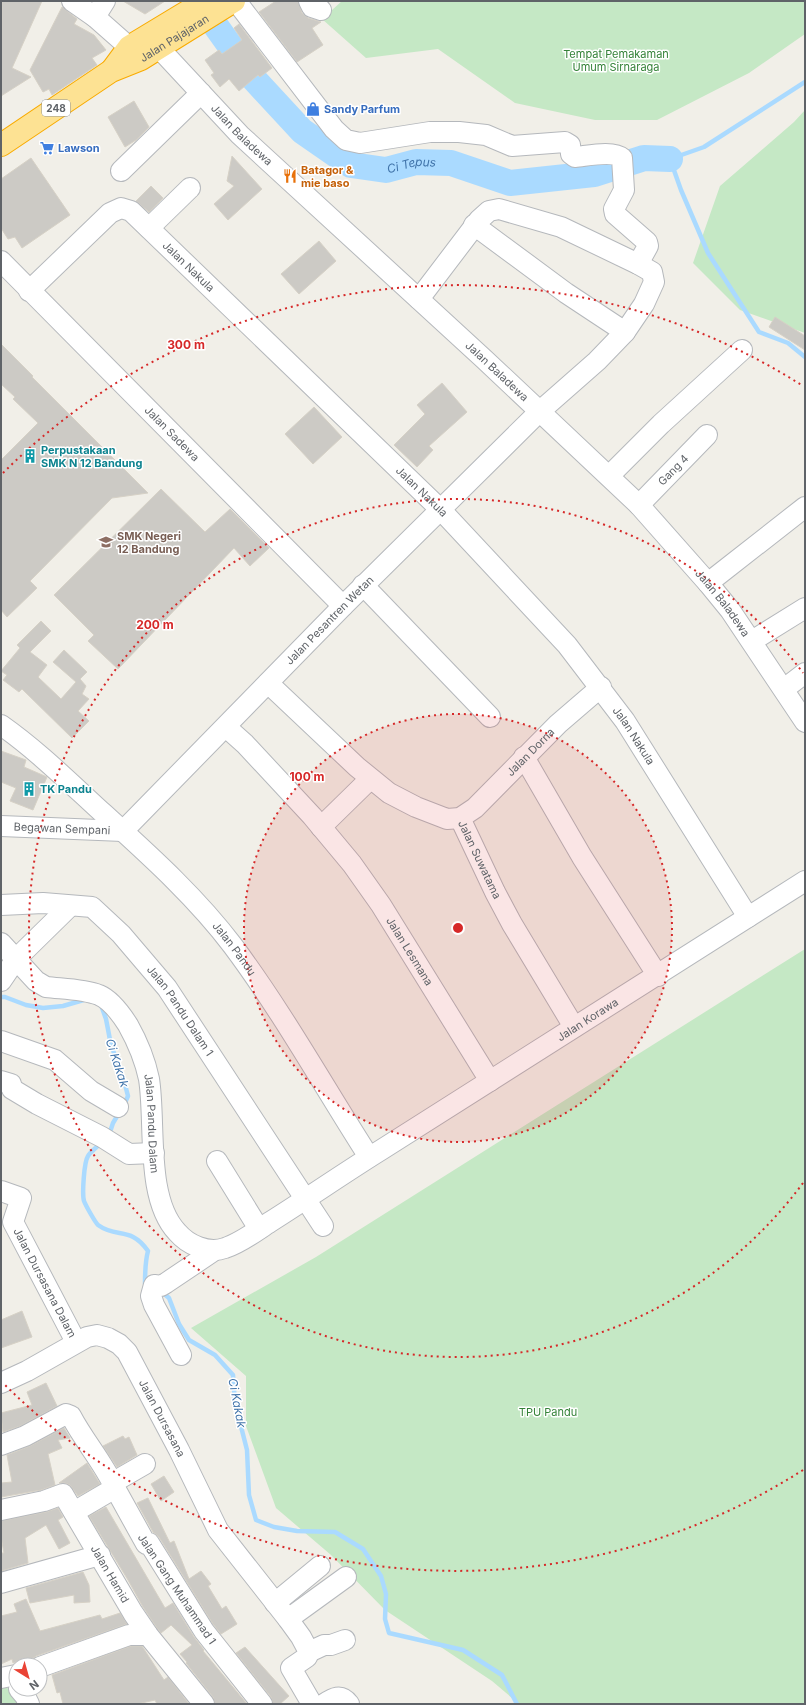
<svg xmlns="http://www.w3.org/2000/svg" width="806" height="1705" font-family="Inter,sans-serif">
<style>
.green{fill:#c5e8c5}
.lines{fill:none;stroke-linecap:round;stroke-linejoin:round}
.stream{stroke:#aadaff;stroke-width:4.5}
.river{stroke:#aadaff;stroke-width:26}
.building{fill:#cccac5;stroke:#d6d1c6}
.minor-casing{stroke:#b5b8bc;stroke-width:22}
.highway-casing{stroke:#f9ab00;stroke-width:24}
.minor{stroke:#fff;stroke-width:20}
.highway{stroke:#fde293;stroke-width:22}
.ring{fill:none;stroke:#d62828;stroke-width:2;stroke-dasharray:2 4}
.labels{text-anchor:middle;stroke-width:3;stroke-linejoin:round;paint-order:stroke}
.shield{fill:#fff;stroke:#8f9295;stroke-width:1}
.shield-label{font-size:10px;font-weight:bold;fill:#5f6368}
.street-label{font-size:11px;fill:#5f6368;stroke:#fff}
.park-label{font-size:11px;fill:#348238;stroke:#fff}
.shop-label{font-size:11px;font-weight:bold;fill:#366cbe;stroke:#fff;text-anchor:start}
.food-label{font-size:11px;font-weight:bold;fill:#c56008;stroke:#fff;text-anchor:start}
.culture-label{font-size:11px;font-weight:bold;fill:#0d838f;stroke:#fff;text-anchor:start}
.education-label{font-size:11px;font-weight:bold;fill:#785e54;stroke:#fff;text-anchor:start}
.water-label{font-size:12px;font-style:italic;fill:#4174aa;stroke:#fff}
.centre{fill:#d62828;stroke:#fff;stroke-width:2}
.ring-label{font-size:12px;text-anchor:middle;font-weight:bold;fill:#d62828;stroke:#fff;stroke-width:3;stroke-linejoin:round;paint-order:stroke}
</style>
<rect width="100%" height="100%" fill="#f1efe8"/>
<g class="green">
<path d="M 342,1 L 805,1 L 805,34 L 749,73 L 657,120 L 595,120 L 515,103 L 438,49 L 366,58 L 322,19 Z"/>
<path d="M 805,110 L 805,333 L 740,310 L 693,263 L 720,186 L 794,122 Z"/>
<path d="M 805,949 L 805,1704 L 519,1704 L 492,1681 L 385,1610 L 331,1555 L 276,1508 L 246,1426 L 246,1376 L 191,1328 L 316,1257 Z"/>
<path d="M 1,1686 C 10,1687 18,1695 21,1704 L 1,1704 Z"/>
</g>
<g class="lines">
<g class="stream">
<path d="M 805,82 L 704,147 L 670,159 L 681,190 L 708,253 L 759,332 L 788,343 L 805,357"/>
<path d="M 1,997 L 5,997 L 26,1005 L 43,1008 L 63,1006 L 87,999"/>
<path d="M 101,1005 L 106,1019 L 111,1045 L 123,1077 L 128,1096 L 123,1107"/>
<path d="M 109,1135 L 113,1123 L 119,1113"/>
<path d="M 101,1143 C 97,1147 91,1151 88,1156 C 84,1162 82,1194 84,1201 C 86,1206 95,1222 98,1225 C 117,1239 131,1226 148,1251 C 145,1262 145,1272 145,1284 L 148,1285"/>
<path d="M 162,1292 L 169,1298 L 179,1324 L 189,1340 L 215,1355 L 233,1375 L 235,1403 L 247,1450 L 249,1495 L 256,1520 L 274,1527 L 297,1531 L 335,1532 L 363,1549 L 381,1576 L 386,1594 L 385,1619 L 389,1633 L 463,1650 L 502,1675 L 517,1704"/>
</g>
<path class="river" id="s1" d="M 198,1 L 253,78 L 302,131 L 351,165 L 386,170 L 416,162 L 451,163 L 510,183 L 594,174 L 644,158 L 670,159"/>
</g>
<g class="building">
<path d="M 2,1 L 42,1 L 12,68 L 31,77 L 1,96 Z"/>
<path d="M 123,1 L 165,1 L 145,14 Z"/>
<path d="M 276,1 L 298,1 L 302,13 L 308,18 L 321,22 L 312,28 L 323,45 L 297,62 L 259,12 Z"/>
<path d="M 62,7 L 77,19 L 74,24 L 94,35 L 106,50 L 92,58 L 97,65 L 52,95 L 49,89 L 43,92 L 30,70 Z"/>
<path d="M 239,24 L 272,68 L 260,77 L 258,75 L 239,91 L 229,79 L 220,87 L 211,75 L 214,73 L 205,60 L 219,50 L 222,54 L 242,40 L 234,28 Z"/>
<path d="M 134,101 L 149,127 L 136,140 L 125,147 L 108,117 Z"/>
<path d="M 232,156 L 262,189 L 228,220 L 214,204 L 234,186 L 227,181 Z"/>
<path d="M 31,158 L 70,215 L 22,248 L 15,237 L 8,239 L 1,228 L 1,179 Z"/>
<path d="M 151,186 L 163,198 L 149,212 L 136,201 Z"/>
<path d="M 319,241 L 336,261 L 299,294 L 281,274 Z"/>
<path d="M 775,317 L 805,336 L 805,350 L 769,327 Z"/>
<path d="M 1,344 L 33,376 L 32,377 L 148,493 L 112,498 L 30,581 L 37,588 L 7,617 L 1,610 L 1,460 L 38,423 L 13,399 L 15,397 L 1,384 Z"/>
<path d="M 442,383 L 467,412 L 429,446 L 433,450 L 417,467 L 394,445 L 425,414 L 417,405 Z"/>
<path d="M 314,407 L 342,437 L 313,464 L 285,434 Z"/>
<path d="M 161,489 L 205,532 L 230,509 L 269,548 L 250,566 L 234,548 L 118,669 L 88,641 L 94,635 L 54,595 Z"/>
<path d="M 41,621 L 51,631 L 30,652 L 47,665 L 38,677 L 61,699 L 76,682 L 53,662 L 64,650 L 87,672 L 80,679 L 86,686 L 82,694 L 89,699 L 78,711 L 89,721 L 72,738 L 22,689 L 19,692 L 3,680 L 7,675 L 1,671 L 20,648 L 17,645 Z"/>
<path d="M 1,751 L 26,760 L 24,767 L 47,777 L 33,810 L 10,801 L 16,788 L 1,782 Z"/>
<path d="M 22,1311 L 32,1337 L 1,1348 L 1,1320 Z"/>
<path d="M 46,1383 L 57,1406 L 20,1426 L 3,1432 L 1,1413 L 32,1405 L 27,1392 Z"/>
<path d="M 64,1428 L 70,1438 L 58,1440 L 62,1448 L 48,1454 L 55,1485 L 41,1490 L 1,1497 L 1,1483 L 12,1482 L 7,1455 L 30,1446 Z"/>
<path d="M 123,1436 L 125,1439 L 129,1437 L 137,1455 L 117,1467 L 103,1446 Z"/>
<path d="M 87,1463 L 100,1484 L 78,1496 L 70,1485 L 65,1483 L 59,1483 Z"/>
<path d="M 164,1476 L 174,1492 L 161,1501 L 151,1484 Z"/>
<path d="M 148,1498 L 170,1543 L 174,1541 L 189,1579 L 201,1571 L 211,1584 L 208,1586 L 222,1609 L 226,1606 L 237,1624 L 221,1634 L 213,1624 L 159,1537 L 153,1532 L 137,1503 Z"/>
<path d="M 106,1507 L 165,1608 L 173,1603 L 194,1637 L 204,1650 L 203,1651 L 247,1704 L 215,1704 L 213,1697 L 186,1663 L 187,1662 L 180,1654 L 192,1645 L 171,1625 L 161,1633 L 157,1628 L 143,1607 L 128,1580 L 89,1516 Z"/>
<path d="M 58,1508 L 63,1517 L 58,1520 L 70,1543 L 59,1549 L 46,1525 L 25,1538 L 28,1563 L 1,1571 L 1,1553 L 4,1553 L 1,1537 L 1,1521 L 46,1512 Z"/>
<path d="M 83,1572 L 89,1585 L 90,1602 L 74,1603 L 74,1595 L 30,1603 L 26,1588 Z"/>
<path d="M 26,1599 L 40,1631 L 100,1615 L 102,1619 L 120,1613 L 127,1624 L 36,1656 L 31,1660 L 29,1665 L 26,1658 L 13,1663 L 12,1659 L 1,1664 L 1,1616 L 17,1612 L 14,1604 Z"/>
<path d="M 131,1646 L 142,1646 L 164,1680 L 168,1677 L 189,1704 L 157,1704 L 155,1700 L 137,1704 L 63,1704 L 60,1692 L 57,1693 L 52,1675 Z"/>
<path d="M 245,1647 L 289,1696 L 280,1704 L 273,1704 L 271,1697 L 236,1653 Z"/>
</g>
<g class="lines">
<defs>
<g id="minor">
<path d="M 72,1 L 95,17 L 129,47"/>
<path d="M 236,1 L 334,129 L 346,140 L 360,143 L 430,132 L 459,132 L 486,135 L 512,146 L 565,142 L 570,145 L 571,154 L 575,157 C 587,156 613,150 622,158 L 624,190 L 614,209 L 615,214 L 647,242 L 648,246 L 638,264"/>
<path d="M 309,1 L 312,7 L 321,10"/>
<path d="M 95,17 L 105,1"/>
<path id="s2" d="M 159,48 L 240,135 L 484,359 L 639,505 L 708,583 L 730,610 L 805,722"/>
<path d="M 121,171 L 201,93"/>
<path d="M 474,225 L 566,293 L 625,332"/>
<path d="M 149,228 L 190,188"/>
<path id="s3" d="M 1,261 L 343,606"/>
<path id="s4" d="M 29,291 L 110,213 L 121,208 L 131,211 L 441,510 L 567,645 L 625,721 L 748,917"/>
<path d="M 609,476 L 661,424 L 742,350"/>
<path id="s5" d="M 639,505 L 707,435"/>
<path d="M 708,583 L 805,507"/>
<path d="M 363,585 L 490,717"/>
<path d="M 752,641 L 805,608"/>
<path id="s6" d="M 268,683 L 357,767 L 389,793 L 416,807 L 447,819 L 460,818 L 475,808 L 558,724 L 601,687"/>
<path d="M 784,689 L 805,673"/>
<path id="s7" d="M 1,725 C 38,751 70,783 104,814 C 149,855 196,897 233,946 C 283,1013 324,1087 369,1157"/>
<path id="s8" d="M 226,727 L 245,744 L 312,816 L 352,864 L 381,905 L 490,1081"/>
<path d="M 524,757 L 582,857 L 658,976"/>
<path id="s9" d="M 460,818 L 495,892 L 512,924 L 574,1027"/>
<path id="s10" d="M 1,826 L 123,831"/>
<path d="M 321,827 L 370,779"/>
<path id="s11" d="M 123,831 L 343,606 L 539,412 L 597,361 L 625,332 L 644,304 L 654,282 L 652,272 L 638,264 L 561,227 L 499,209 L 489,211 L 479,220 L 419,299"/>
<path id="s12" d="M 1,905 L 43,903 L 92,907 L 121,934 L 167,988 L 323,1226"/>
<path id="s13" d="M 1,943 L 36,981 L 46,987 C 63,989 83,989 99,995 C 111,1000 121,1014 128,1025 C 137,1041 145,1060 149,1079 C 156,1123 145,1198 177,1232 C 188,1245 208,1254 225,1248 C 241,1243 256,1231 270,1222 C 308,1198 344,1173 381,1150 C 523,1061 664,971 805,881"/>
<path d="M 1,981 L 16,959 L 69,907"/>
<path d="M 1,1041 L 55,1060 L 91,1091 L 118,1107"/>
<path d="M 1,1081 L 11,1084 L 12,1089 L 37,1104 L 102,1137 L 129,1154 L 154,1153"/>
<path d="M 217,1161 L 259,1229"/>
<path id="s14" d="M 1,1191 L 21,1198 L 13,1222 L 76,1342"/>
<path d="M 181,1355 L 154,1305 L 151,1296 L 154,1285 L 161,1286 L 166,1283 L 215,1250"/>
<path id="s15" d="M 1,1383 L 27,1371 L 87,1337 L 97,1335 L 108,1338 L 119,1344 L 127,1352 L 179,1450 L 218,1530 L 288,1619 L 301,1637 L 309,1652 L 307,1657 L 291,1668 L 312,1704"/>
<path d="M 1,1445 L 25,1436 L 66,1414 L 71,1416 C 84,1441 103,1462 115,1488 L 74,1512"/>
<path d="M 112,1483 L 145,1464"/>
<path d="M 115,1488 L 146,1544 L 149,1543 L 204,1631 L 262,1704"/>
<path id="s16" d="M 1,1510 L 44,1501 L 63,1494 L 133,1613 L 148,1635 L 204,1704"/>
<path d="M 1,1583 L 100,1555"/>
<path d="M 275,1603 L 320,1566"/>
<path d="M 288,1619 L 346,1577"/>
<path d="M 309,1652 L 324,1645 L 331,1645 L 345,1640"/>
<path d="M 40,1667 L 129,1635 L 148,1635"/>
<path d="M 1,1678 L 16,1675"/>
<path d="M 19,1689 L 25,1696 L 29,1704"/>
<path d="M 324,1704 C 333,1698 341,1693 349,1704"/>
</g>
<g id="highway">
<path d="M 112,70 L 129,47 L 205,1"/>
<path id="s17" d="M 1,145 L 111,71 L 141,59 L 234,1"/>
</g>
</defs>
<use href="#minor" class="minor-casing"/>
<use href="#highway" class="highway-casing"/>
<use href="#minor" class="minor"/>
<use href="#highway" class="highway"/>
</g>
<circle cx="458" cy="928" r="214" fill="#d62828" fill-opacity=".12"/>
<g class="ring">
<circle cx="458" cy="928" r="214"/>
<path d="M803 1183A429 429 0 1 1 803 673"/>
<path d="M803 1470A643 643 0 0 1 3 1383M3 473A643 643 0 0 1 803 386"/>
</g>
<defs>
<symbol id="shop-bare" viewBox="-9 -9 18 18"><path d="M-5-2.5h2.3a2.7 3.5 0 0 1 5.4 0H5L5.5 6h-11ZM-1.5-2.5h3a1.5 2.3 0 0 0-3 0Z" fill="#3f7fe0" stroke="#fff" stroke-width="2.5" paint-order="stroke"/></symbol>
<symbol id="supermarket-bare" viewBox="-9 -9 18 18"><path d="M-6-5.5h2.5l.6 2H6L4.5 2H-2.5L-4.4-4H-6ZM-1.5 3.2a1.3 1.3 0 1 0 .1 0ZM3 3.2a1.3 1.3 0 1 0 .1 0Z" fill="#3f7fe0" stroke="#fff" stroke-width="2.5" paint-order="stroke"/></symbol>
<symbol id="restaurant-bare" viewBox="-9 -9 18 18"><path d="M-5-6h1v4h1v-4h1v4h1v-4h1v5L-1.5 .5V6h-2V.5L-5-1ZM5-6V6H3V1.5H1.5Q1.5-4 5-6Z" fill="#e8710a" stroke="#fff" stroke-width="2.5" paint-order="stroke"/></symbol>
<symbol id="building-bare" viewBox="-9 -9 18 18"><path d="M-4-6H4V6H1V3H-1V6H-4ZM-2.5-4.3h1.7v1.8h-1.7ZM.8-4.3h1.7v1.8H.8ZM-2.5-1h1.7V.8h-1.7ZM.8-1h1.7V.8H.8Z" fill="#0f9aa8" stroke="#fff" stroke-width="2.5" paint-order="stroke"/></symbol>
<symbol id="school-bare" viewBox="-9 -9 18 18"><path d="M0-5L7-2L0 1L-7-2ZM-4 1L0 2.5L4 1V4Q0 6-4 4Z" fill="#8d6e63" stroke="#fff" stroke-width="2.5" paint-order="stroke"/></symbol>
</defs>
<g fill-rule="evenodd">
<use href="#shop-bare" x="303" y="99" width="20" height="20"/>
<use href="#supermarket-bare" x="37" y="138" width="20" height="20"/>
<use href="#restaurant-bare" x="280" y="166" width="20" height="20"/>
<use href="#building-bare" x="20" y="446" width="20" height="20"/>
<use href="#school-bare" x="96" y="532" width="20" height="20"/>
<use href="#building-bare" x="19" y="779" width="20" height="20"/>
</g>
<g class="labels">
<rect class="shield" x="42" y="100" width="28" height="16" rx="3"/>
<g class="shield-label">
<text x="56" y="112">248</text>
</g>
<g class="street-label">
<text dy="4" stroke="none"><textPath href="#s17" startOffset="204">Jalan Pajajaran</textPath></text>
<text dy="4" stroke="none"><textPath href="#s2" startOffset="120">Jalan Baladewa</textPath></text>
<text dy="4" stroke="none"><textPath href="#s4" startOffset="215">Jalan Nakula</textPath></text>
<text dy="4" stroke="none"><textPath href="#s2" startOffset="468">Jalan Baladewa</textPath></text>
<text dy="4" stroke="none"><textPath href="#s3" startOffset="243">Jalan Sadewa</textPath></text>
<text dy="4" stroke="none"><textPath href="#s5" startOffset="49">Gang 4</textPath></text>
<text dy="4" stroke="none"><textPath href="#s4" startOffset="539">Jalan Nakula</textPath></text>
<text dy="4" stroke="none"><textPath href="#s2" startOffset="792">Jalan Baladewa</textPath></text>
<text dy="4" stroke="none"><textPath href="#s11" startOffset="295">Jalan Pesantren Wetan</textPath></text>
<text dy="4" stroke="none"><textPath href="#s4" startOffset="863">Jalan Nakula</textPath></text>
<text dy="4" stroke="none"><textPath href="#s6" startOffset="337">Jalan Dorna</textPath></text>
<text dy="4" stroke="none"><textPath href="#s10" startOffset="61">Begawan Sempani</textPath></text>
<text dy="4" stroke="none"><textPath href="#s9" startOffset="46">Jalan Suwatama</textPath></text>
<text dy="4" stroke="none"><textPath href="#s7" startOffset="324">Jalan Pandu</textPath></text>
<text dy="4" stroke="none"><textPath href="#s8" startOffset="291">Jalan Lesmana</textPath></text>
<text dy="4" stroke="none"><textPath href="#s12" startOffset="228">Jalan Pandu Dalam 1</textPath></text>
<text dy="4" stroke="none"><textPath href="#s13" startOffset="858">Jalan Korawa</textPath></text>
<text dy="4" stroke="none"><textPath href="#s13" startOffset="262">Jalan Pandu Dalam</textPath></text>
<text dy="4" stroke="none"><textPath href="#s14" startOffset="115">Jalan Dursasana Dalam</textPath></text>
<text dy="4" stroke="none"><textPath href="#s15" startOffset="218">Jalan Dursasana</textPath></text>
<text dy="4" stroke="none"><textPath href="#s16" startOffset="157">Jalan Hamid</textPath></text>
<text transform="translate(177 1589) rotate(56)" y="4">Jalan Gang Muhammad 1</text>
</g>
<g class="park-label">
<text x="616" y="58">Tempat Pemakaman<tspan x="616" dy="13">Umum Sirnaraga</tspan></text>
<text x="548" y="1416">TPU Pandu</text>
</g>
<g class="shop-label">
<text x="324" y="113">Sandy Parfum</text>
<text x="58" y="152">Lawson</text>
</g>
<g class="food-label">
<text x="301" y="174">Batagor &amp;<tspan x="301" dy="13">mie baso</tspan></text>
</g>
<g class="culture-label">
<text x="41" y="454">Perpustakaan<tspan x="41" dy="13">SMK N 12 Bandung</tspan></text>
<text x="40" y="793">TK Pandu</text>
</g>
<g class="education-label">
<text x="117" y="540">SMK Negeri<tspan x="117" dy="13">12 Bandung</tspan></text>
</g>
<g class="water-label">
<text dy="4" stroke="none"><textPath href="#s1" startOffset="288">Ci Tepus</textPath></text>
<text transform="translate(117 1063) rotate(72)" y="4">Ci Kakak</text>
<text transform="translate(237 1403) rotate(79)" y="4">Ci Kakak</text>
</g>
</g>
<circle cx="458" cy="928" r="6" class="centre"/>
<g class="ring-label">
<text x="186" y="349">300 m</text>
<text x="155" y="629">200 m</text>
<text x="307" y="781">100 m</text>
</g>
<rect width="806" height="1705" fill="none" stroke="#5f6368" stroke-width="4"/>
<g transform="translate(28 1677) rotate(143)"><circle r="19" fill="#ffffff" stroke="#bfc1c3"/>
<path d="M0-3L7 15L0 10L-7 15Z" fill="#ea4335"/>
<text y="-6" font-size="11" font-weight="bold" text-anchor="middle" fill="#5f6368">N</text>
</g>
</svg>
